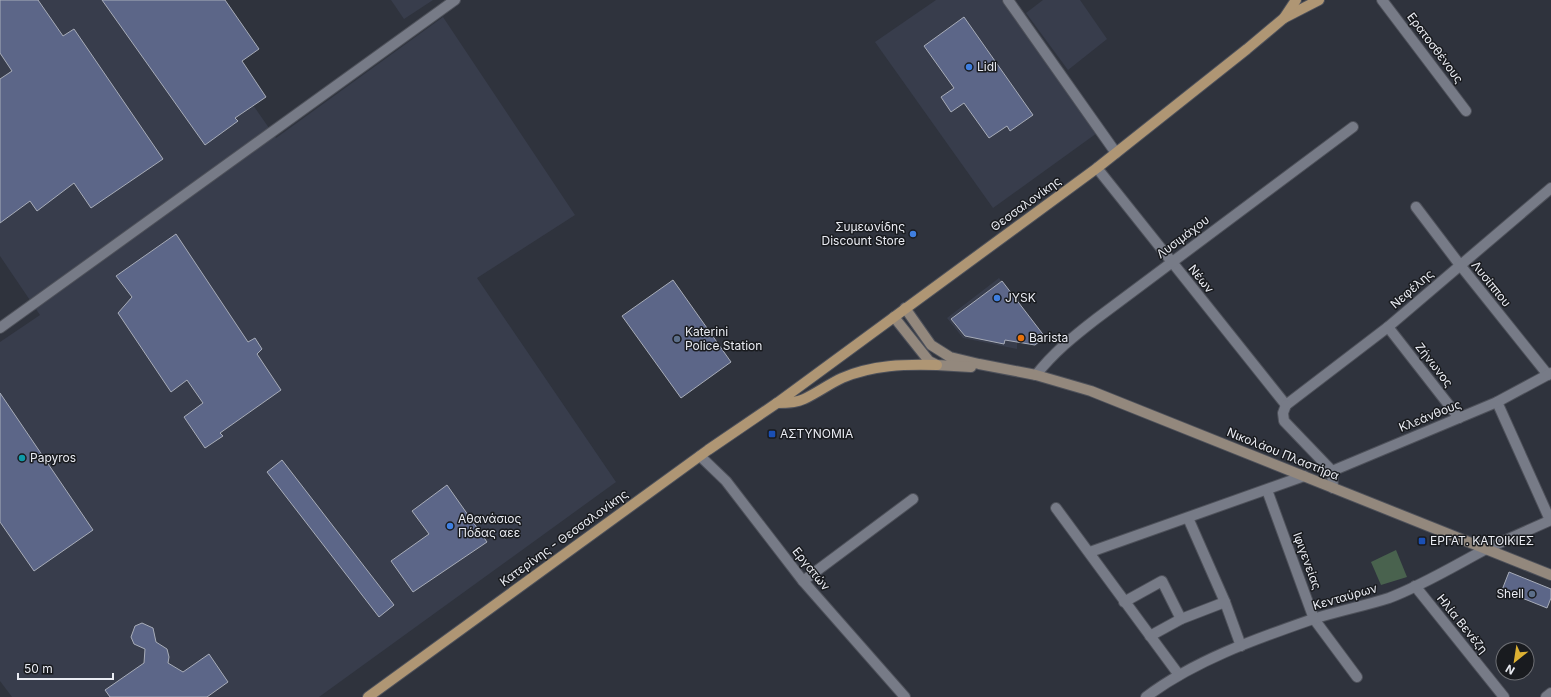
<svg xmlns="http://www.w3.org/2000/svg" width="1551" height="697" font-family="Inter,sans-serif">
<style>
.built{fill:#383d4c}
.green{fill:#49624e}
.building{fill:#5c6688;stroke:#a8adb9}
.lines{fill:none;stroke-linecap:round;stroke-linejoin:round}
.minor-casing{stroke:#4e515a;stroke-width:12}
.tertiary-casing{stroke:#4e515a;stroke-width:12}
.secondary-casing{stroke:#4e515a;stroke-width:12}
.primary-casing{stroke:#4e515a;stroke-width:12}
.minor{stroke:#777b87;stroke-width:10}
.tertiary{stroke:#777b87;stroke-width:10}
.secondary{stroke:#93887d;stroke-width:10}
.primary{stroke:#af9674;stroke-width:10}
.shop-dot{fill:#3f7fe0;stroke:#191b1f;stroke-width:1.5}
.food-dot{fill:#e8710a;stroke:#191b1f;stroke-width:1.5}
.service-dot{fill:#5c6f8a;stroke:#191b1f;stroke-width:1.5}
.transit-dot{fill:#1a4fb4;stroke:#191b1f;stroke-width:1.5}
.culture-dot{fill:#0f9aa8;stroke:#191b1f;stroke-width:1.5}
.labels{text-anchor:middle;stroke-width:3;stroke-linejoin:round;paint-order:stroke}
.street-label{font-size:12px;fill:#eaecf3;stroke:#191b1f}
.poi-label{font-size:12px;fill:#eaecf3;stroke:#191b1f;text-anchor:start}
</style>
<rect width="100%" height="100%" fill="#2f333d"/>
<g class="built">
<path d="M 0,0 L 180,0 L 276,138 L 443,17 L 575,215 L 477,278 L 616,482 L 319,697 L 12,697 L 0,681 L 0,342 L 40,315 L 0,256 Z"/>
<path d="M 391,0 L 433,0 L 404,19 Z"/>
<path d="M 936,0 L 1004,0 L 1097,133 L 993,208 L 875,42 Z"/>
<path d="M 1043,0 L 1080,0 L 1107,39 L 1068,70 L 1026,13 Z"/>
<path d="M 999,278 L 1029,318 L 1017,342 L 1017,349 L 963,338 L 947,318 Z"/>
</g>
<path class="green" d="M 1396,550 L 1407,577 L 1381,585 L 1371,562 Z"/>
<g class="building">
<path d="M 0,0 L 38,0 L 63,36 L 74,29 L 163,159 L 91,208 L 74,183 L 37,211 L 30,201 L 0,223 L 0,79 L 12,71 L 0,53 Z"/>
<path d="M 102,0 L 225,0 L 259,49 L 242,61 L 266,97 L 235,118 L 238,121 L 205,145 Z"/>
<path d="M 964,17 L 1033,115 L 1010,131 L 1007,126 L 989,138 L 964,103 L 951,112 L 941,97 L 954,88 L 924,46 Z"/>
<path d="M 176,234 L 248,342 L 255,338 L 262,349 L 257,354 L 281,390 L 220,433 L 223,436 L 205,448 L 184,417 L 203,403 L 187,380 L 171,392 L 118,313 L 132,297 L 116,276 Z"/>
<path d="M 673,280 L 731,362 L 681,398 L 622,316 Z"/>
<path d="M 1002,281 L 1045,337 L 1035,345 L 1005,340 L 1004,344 L 965,336 L 951,319 Z"/>
<path d="M 0,393 L 93,530 L 34,571 L 0,522 Z"/>
<path d="M 282,460 L 394,605 L 379,617 L 267,472 Z"/>
<path d="M 447,485 L 487,542 L 413,592 L 391,561 L 429,534 L 412,511 Z"/>
<path d="M 1509,572 L 1551,589 L 1551,598 L 1547,608 L 1502,590 Z"/>
<path d="M 142,623 L 153,628 L 156,642 L 167,649 L 169,657 L 168,663 L 183,672 L 209,654 L 228,682 L 207,697 L 110,697 L 105,690 L 144,663 L 145,649 L 134,644 L 131,637 L 135,626 Z"/>
</g>
<g class="lines">
<defs>
<g id="minor">
<path d="M 1382,0 L 1466,111"/>
<path d="M 1097,168 L 1286,405"/>
<path d="M 1416,207 L 1460,265 L 1548,375"/>
<path d="M 1388,327 L 1459,418"/>
<path d="M 0,328 L 455,0"/>
<path d="M 1036,375 C 1053,353 1074,336 1096,319 L 1353,127"/>
<path d="M 1497,402 L 1550,520"/>
<path d="M 1286,405 L 1388,327 L 1551,188"/>
<path d="M 1286,405 L 1283,413 L 1284,421 L 1332,471"/>
<path d="M 1333,488 L 1332,471 L 1497,402 L 1551,373"/>
<path d="M 1267,490 L 1314,619 L 1357,677"/>
<path d="M 1056,508 L 1179,675"/>
<path d="M 1188,518 L 1225,602 L 1241,646"/>
<path d="M 1090,552 L 1304,476"/>
<path d="M 803,581 L 913,499"/>
<path d="M 1415,586 L 1504,697"/>
<path d="M 1124,602 L 1162,581 L 1181,619"/>
<path d="M 1150,636 L 1181,619 L 1225,602"/>
<path d="M 1146,697 C 1195,660 1256,639 1313,619 C 1338,611 1364,606 1389,598 C 1423,585 1454,566 1486,549"/>
<path d="M 1546,697 L 1551,693"/>
</g>
<g id="tertiary">
<path d="M 1008,0 L 1116,153"/>
<path d="M 700,456 L 726,481 L 803,581 L 905,697"/>
<path d="M 1486,549 L 1551,520"/>
</g>
<g id="secondary">
<path d="M 905,308 L 931,345 L 950,357 L 979,364 L 1036,375 L 1091,391 L 1551,575"/>
<path d="M 894,317 L 929,361 L 937,365 L 971,367"/>
</g>
<g id="primary">
<path d="M 1284,18 L 1319,0"/>
<path d="M 777,403 C 786,403 796,403 804,399 C 817,393 829,384 842,378 C 872,365 905,364 937,365"/>
<path d="M 368,697 L 708,450 L 777,403 L 1097,168 L 1247,49 L 1284,18 L 1296,0"/>
</g>
</defs>
<use href="#minor" class="minor-casing"/>
<use href="#tertiary" class="tertiary-casing"/>
<use href="#secondary" class="secondary-casing"/>
<use href="#primary" class="primary-casing"/>
<use href="#minor" class="minor"/>
<use href="#tertiary" class="tertiary"/>
<use href="#secondary" class="secondary"/>
<use href="#primary" class="primary"/>
</g>
<g class="shop-dot">
<circle cx="969" cy="67" r="4"/>
<circle cx="913" cy="234" r="4"/>
<circle cx="997" cy="298" r="4"/>
<circle cx="450" cy="526" r="4"/>
</g>
<circle class="food-dot" cx="1021" cy="338" r="4"/>
<g class="service-dot">
<circle cx="677" cy="339" r="4"/>
<circle cx="1532" cy="594" r="4"/>
</g>
<g class="transit-dot">
<rect x="768" y="430" width="8" height="8" rx="2"/>
<rect x="1418" y="537" width="8" height="8" rx="2"/>
</g>
<circle class="culture-dot" cx="22" cy="458" r="4"/>
<g class="labels">
<g class="street-label">
<text transform="translate(1435 48) rotate(53)" y="4">Ερατοσθένους</text>
<text transform="translate(1026 204) rotate(-36)" y="4">Θεσσαλονίκης</text>
<text transform="translate(1183 237) rotate(-37)" y="4">Λυσιμάχου</text>
<text transform="translate(1201 279) rotate(51)" y="4">Νέων</text>
<text transform="translate(1491 284) rotate(51)" y="4">Λυσίππου</text>
<text transform="translate(1412 289) rotate(-41)" y="4">Νεφέλης</text>
<text transform="translate(1434 365) rotate(52)" y="4">Ζήνωνος</text>
<text transform="translate(1430 416) rotate(-22)" y="4">Κλεάνθους</text>
<text transform="translate(1283 454) rotate(22)" y="4">Νικολάου Πλαστήρα</text>
<text transform="translate(564 538) rotate(-36)" y="4">Κατερίνης - Θεσσαλονίκης</text>
<text transform="translate(1307 561) rotate(70)" y="4">Ιφιγενείας</text>
<text transform="translate(811 569) rotate(51)" y="4">Εργατών</text>
<text transform="translate(1345 597) rotate(-16)" y="4">Κενταύρων</text>
<text transform="translate(1462 624) rotate(51)" y="4">Ηλία Βενέζη</text>
</g>
<g class="poi-label">
<text x="977" y="71">Lidl</text>
<text x="905" y="231" text-anchor="end">Συμεωνίδης<tspan x="905" dy="14">Discount Store</tspan></text>
<text x="1005" y="302">JYSK</text>
<text x="685" y="336">Katerini<tspan x="685" dy="14">Police Station</tspan></text>
<text x="1029" y="342">Barista</text>
<text x="780" y="438">ΑΣΤΥΝΟΜΙΑ</text>
<text x="30" y="462">Papyros</text>
<text x="458" y="523">Αθανάσιος<tspan x="458" dy="14">Πόδας αεε</tspan></text>
<text x="1430" y="545">ΕΡΓΑΤ. ΚΑΤΟΙΚΙΕΣ</text>
<text x="1524" y="598" text-anchor="end">Shell</text>
</g>
</g>
<g transform="translate(1515 661) rotate(210)"><circle r="19" fill="#191b1f" stroke="#6d6f74"/>
<path d="M0-3L7 15L0 10L-7 15Z" fill="#ddb133"/>
<text y="-6" font-size="11" font-weight="bold" text-anchor="middle" fill="#eaecf3">N</text>
</g>
<path d="M18 673v6h95v-6" fill="none" stroke="#eaecf3" stroke-width="2"/>
<text x="24" y="673" font-size="12" fill="#eaecf3" stroke="#191b1f" stroke-width="3" paint-order="stroke">50 m</text>
</svg>
